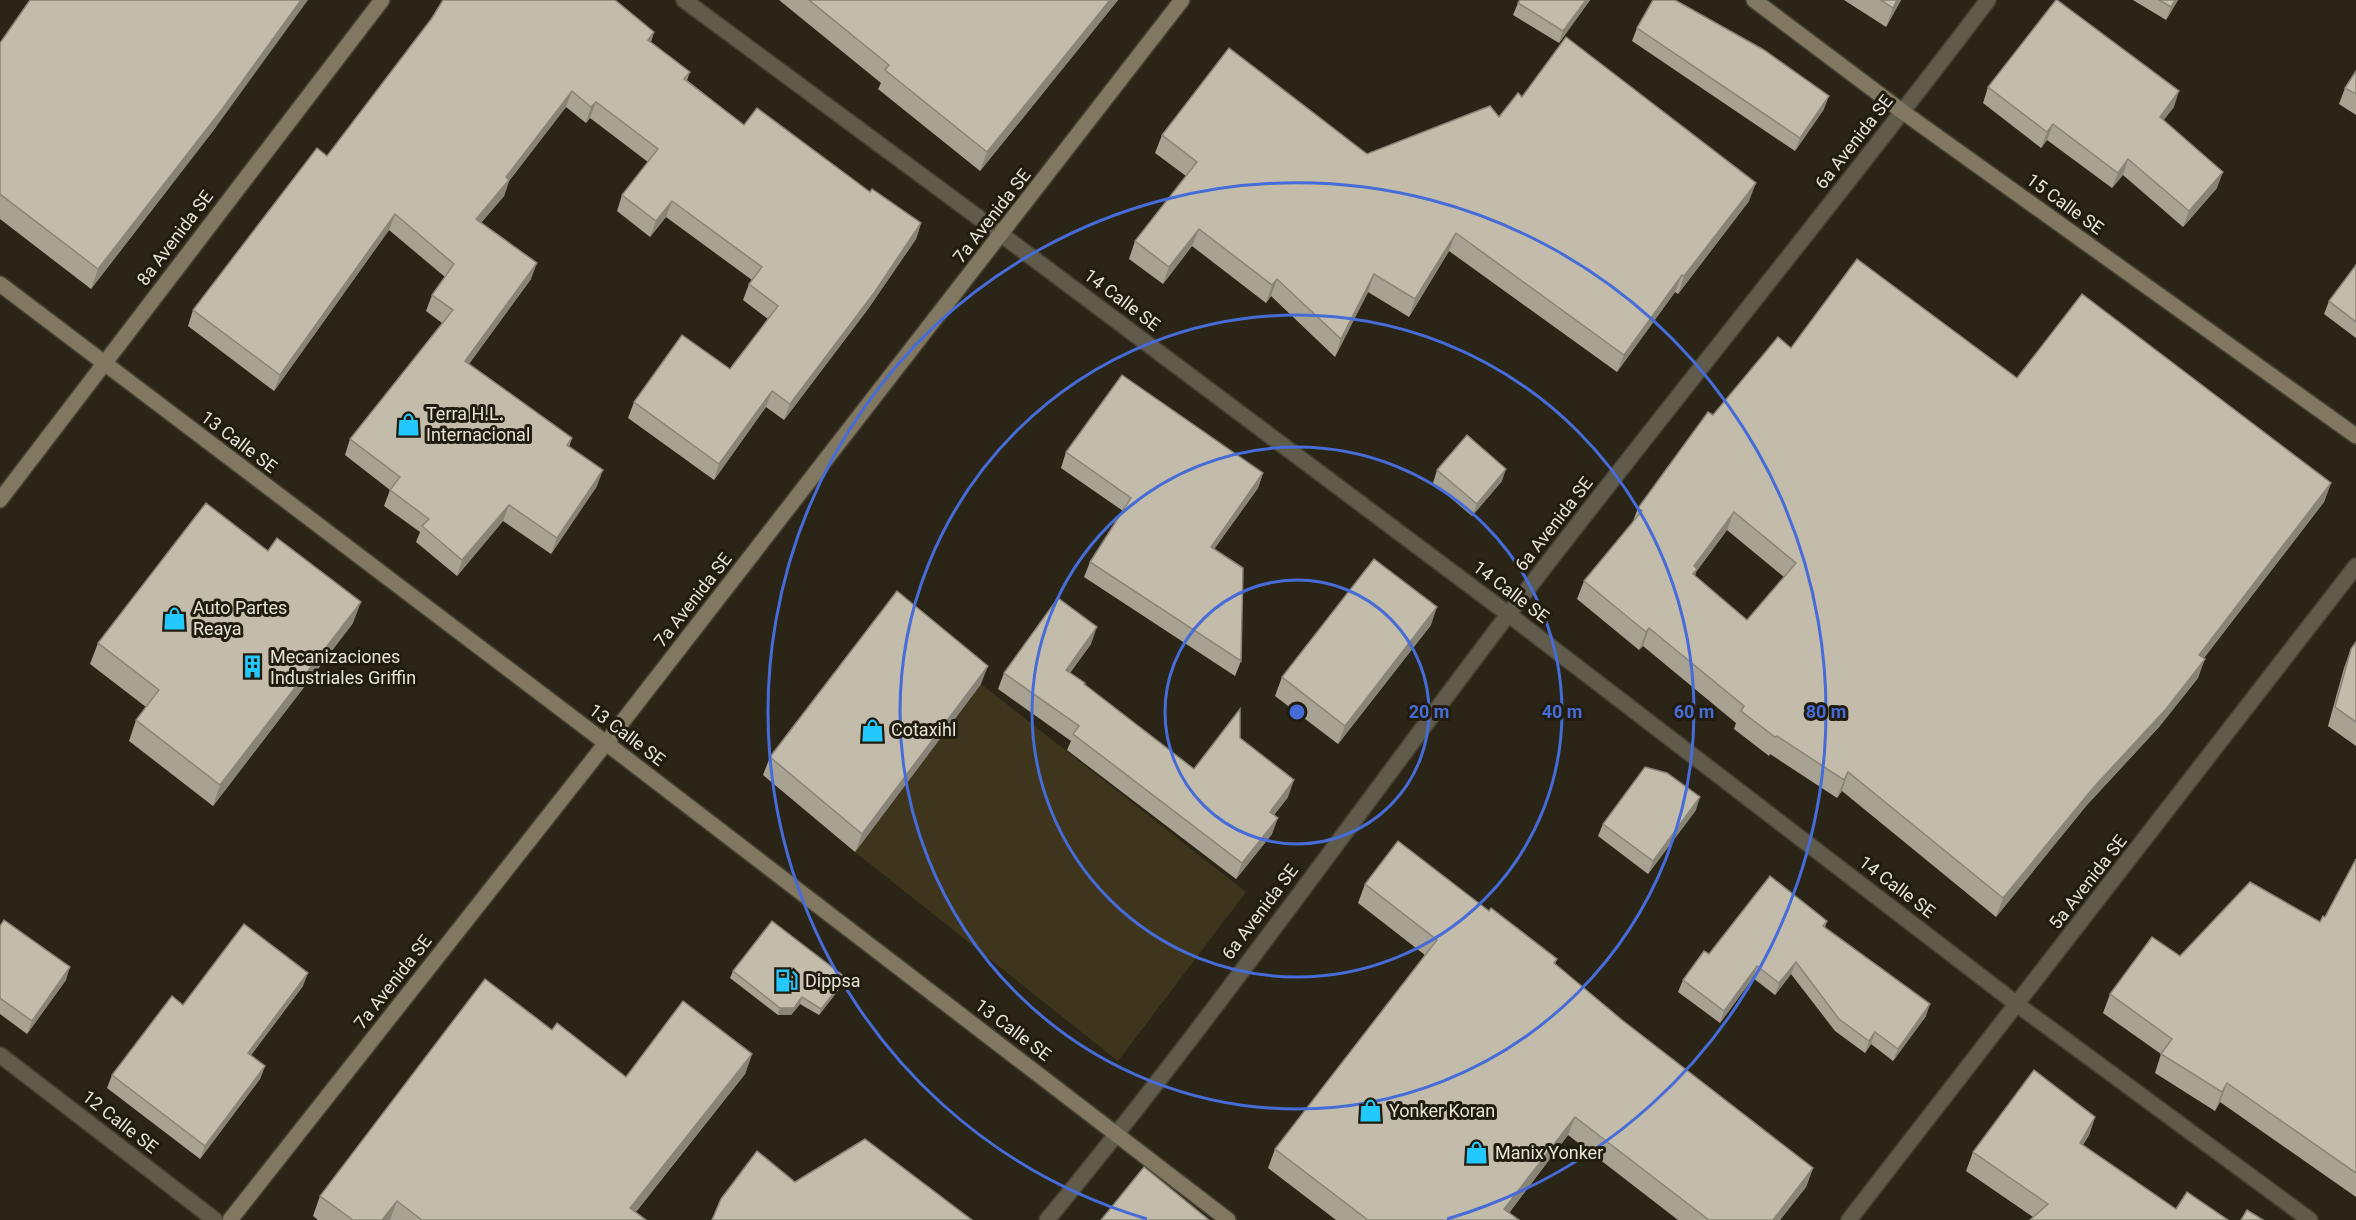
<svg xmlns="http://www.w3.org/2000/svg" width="2356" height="1220" font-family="Roboto,sans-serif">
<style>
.green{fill:#3f351c}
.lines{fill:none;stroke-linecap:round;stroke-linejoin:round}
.street-casing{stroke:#454032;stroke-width:18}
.secondary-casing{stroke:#454032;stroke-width:18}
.street{stroke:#615b4c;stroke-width:15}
.secondary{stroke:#827861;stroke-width:15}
.wall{fill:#a8a292;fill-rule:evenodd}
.shaded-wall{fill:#888477}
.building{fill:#c3bcaa;stroke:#888477;stroke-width:1.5;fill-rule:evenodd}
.ring{fill:none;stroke:#456cd8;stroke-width:3}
.labels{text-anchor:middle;stroke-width:6;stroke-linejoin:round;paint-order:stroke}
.street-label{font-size:18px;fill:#e6e3d9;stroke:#211c0e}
.poi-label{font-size:18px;fill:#e6e3d9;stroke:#211c0e;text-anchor:start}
.centre{fill:#456cd8;stroke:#211c0e;stroke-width:3}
.ring-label{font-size:18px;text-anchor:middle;font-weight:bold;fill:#456cd8;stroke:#211c0e;stroke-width:6;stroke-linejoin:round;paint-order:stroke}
</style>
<rect width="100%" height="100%" fill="#2b2517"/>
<path class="green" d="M 981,684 L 1246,892 L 1118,1061 L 855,852 Z"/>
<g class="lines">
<defs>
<g id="street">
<path d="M 684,0 L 1002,235 L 1508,614 L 2018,1005 L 2310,1220"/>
<path d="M 0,1055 L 215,1220"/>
<path d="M 1047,1220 C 1208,1025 1354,817 1507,616 C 1665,409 1831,208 1988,0"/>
<path d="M 1849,1220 L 2356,566"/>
</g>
<g id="secondary">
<path d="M 1754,0 L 1903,112 L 2356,436"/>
<path d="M 0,284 L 606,743 L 1228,1220"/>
<path d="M 0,500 L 382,0"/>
<path d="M 230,1220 L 606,743 L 1182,0"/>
</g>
</defs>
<use href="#street" class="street-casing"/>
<use href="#secondary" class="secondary-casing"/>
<use href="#street" class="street"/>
<use href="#secondary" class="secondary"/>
</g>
<g class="wall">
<path d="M 779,0 L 1118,0 L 980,171 L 878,89 L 881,83 Z"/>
<path d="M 1590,0 L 1559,43 L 1513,15 L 1518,3 Z"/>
<path d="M 1844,0 L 1901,0 L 1886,27 Z"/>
<path d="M 2133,0 L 2178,0 L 2166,20 Z"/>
<path d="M 1637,28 L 1824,109 L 1795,151 L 1632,41 Z"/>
<path d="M 654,32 L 651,42 L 690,72 L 687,80 L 744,125 L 870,192 L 921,223 L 916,239 L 868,309 L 784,420 L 766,407 L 714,480 L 628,418 L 634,402 L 730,369 L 768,319 L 743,300 L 749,284 L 752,280 L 666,217 L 650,237 L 617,211 L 622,195 L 648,162 L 590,118 L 586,123 L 566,107 L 509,181 L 504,196 L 481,223 L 531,279 L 469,364 L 572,438 L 569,447 L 597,486 L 551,554 L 503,521 L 457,576 L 416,542 L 420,532 L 384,506 L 390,490 L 345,455 L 350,439 L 442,323 L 426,311 L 432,295 L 445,277 L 389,230 L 274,391 L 188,326 L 193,310 L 327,156 Z"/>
<path d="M 0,43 L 216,127 L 91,289 L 0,219 Z"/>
<path d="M 2356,71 L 2356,115 L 2339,104 L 2345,88 Z"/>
<path d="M 1988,87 L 2174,107 L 2163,120 L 2217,188 L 2183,227 L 2123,175 L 2112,188 L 2047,140 L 2041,148 L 1983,103 Z"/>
<path d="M 1522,97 L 1749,201 L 1678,294 L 1675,292 L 1617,372 L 1449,251 L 1409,317 L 1368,292 L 1335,357 L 1271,296 L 1266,303 L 1192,246 L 1163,284 L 1129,259 L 1135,241 L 1186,176 L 1155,153 L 1162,135 L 1367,154 L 1499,117 Z"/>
<path d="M 2356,265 L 2356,338 L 2324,314 L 2329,301 Z"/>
<path d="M 1791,348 L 2017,378 L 2331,483 L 2324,502 L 2204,658 L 2198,678 L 2159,727 L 2086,806 L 1996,917 L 1842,791 L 1837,798 L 1770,754 L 1769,756 L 1734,729 L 1736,723 L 1643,646 L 1639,650 L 1577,599 L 1584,581 L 1632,524 L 1638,508 L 1713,415 ZM 1727,530 L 1784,577 L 1747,620 L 1695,576 L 1696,572 Z"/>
<path d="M 1066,452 L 1263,473 L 1258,488 L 1214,549 L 1241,661 L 1235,676 L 1084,577 L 1090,562 L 1123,511 L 1061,468 Z"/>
<path d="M 1437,470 L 1502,481 L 1472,516 L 1433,483 Z"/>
<path d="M 353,623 L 213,806 L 129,741 L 136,720 L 146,707 L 90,664 L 98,643 Z"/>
<path d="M 1431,625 L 1338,744 L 1275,696 L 1282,677 Z"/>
<path d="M 2356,642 L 2356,746 L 2328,726 L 2344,668 L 2351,649 Z"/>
<path d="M 1091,644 L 1070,673 L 1084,685 L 1194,769 L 1240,738 L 1288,797 L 1274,815 L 1272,834 L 1236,879 L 1067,750 L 1071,741 L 998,689 L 1004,673 Z"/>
<path d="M 981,684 L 855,852 L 763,775 L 770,757 Z"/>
<path d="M 1696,810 L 1648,874 L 1598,836 L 1603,824 Z"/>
<path d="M 2356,859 L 2356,1197 L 2220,1102 L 2215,1111 L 2155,1073 L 2161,1054 L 2103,1013 L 2110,994 L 2180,956 L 2320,922 L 2325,917 Z"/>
<path d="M 1365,884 L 1489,911 L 1557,959 L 1555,964 L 1622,1020 L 1813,1168 L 1806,1187 L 1780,1220 L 1678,1220 L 1568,1135 L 1509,1213 L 1519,1220 L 1336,1220 L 1268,1168 L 1275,1149 L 1425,955 L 1358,903 Z"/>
<path d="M 1827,921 L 1825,927 L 1926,1016 L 1893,1061 L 1871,1044 L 1865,1053 L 1835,1031 L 1791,974 L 1775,995 L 1753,978 L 1720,1023 L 1678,992 L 1683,980 L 1709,954 Z"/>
<path d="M 0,926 L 66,980 L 27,1034 L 0,1014 Z"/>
<path d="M 733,971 L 843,984 L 819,1015 L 800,1004 L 791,1015 L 778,1015 L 730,978 Z"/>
<path d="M 303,986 L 251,1055 L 265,1066 L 260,1079 L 200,1159 L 107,1088 L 112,1075 L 183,1005 Z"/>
<path d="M 552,1030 L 626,1077 L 752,1054 L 745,1074 L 636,1212 L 646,1220 L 318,1220 L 313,1216 L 320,1196 Z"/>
<path d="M 2095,1117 L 2089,1135 L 2083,1145 L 2176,1209 L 2228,1220 L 2033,1217 L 1966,1171 L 1973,1152 Z"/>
</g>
<g class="shaded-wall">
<path d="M 301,0 L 308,0 L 216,127 L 91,289 L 98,269 Z"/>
<path d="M 1110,0 L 1118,0 L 980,171 L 987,152 Z"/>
<path d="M 1586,0 L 1590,0 L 1559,43 L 1563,31 Z"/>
<path d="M 1897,0 L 1901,0 L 1886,27 L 1893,8 Z"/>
<path d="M 2175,0 L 2178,0 L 2166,20 L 2171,7 Z"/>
<path d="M 654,32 L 649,48 L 648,40 Z"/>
<path d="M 572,91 L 566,107 L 509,181 L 504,196 L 470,235 L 476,219 L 506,177 Z"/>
<path d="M 2179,91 L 2174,107 L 2154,133 L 2160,117 Z"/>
<path d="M 1829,96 L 1824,109 L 1795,151 L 1800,138 Z"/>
<path d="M 596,102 L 590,118 L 586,123 L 591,107 Z"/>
<path d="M 2053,124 L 2047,140 L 2041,148 L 2047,132 Z"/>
<path d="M 2128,159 L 2123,175 L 2112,188 L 2118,173 Z"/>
<path d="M 2223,172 L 2217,188 L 2183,227 L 2189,211 Z"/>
<path d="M 1756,183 L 1749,201 L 1678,294 L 1684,276 Z"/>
<path d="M 672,201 L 666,217 L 650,237 L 656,221 Z"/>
<path d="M 395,214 L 389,230 L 274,391 L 280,375 Z"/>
<path d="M 921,223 L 916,239 L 868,309 L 784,420 L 790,404 Z"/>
<path d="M 1199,229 L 1192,246 L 1163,284 L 1169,267 Z"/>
<path d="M 1456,233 L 1449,251 L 1409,317 L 1415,299 Z"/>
<path d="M 537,263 L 531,279 L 459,377 L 465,361 Z"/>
<path d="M 1374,274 L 1368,292 L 1335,357 L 1341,339 Z"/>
<path d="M 1682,275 L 1675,292 L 1617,372 L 1624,355 Z"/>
<path d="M 1277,279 L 1271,296 L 1266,303 L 1272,285 Z"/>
<path d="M 772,391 L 766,407 L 714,480 L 719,464 Z"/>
<path d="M 1506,469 L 1502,481 L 1472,516 L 1477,504 Z"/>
<path d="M 603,470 L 597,486 L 551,554 L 557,538 Z"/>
<path d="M 1263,473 L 1258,488 L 1205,562 L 1211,547 Z"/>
<path d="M 2331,483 L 2324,502 L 2192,673 L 2199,655 Z"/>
<path d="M 509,505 L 503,521 L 457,576 L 462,560 Z"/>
<path d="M 1734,512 L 1727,530 L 1696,572 L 1691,587 L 1694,566 Z"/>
<path d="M 361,602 L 353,623 L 213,806 L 220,785 Z"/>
<path d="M 1437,607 L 1431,625 L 1338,744 L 1345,726 Z"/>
<path d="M 1097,627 L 1091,644 L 1060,686 L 1066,670 Z"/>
<path d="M 1649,628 L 1643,646 L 1639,650 L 1646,632 Z"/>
<path d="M 2205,659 L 2198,678 L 2159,727 L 2086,806 L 1996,917 L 2003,898 L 2093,788 Z"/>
<path d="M 988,666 L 981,684 L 855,852 L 862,834 Z"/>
<path d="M 1848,772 L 1842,791 L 1837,798 L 1844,780 Z"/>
<path d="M 1294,780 L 1288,797 L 1264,828 L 1270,812 Z"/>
<path d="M 1700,797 L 1696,810 L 1648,874 L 1653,861 Z"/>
<path d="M 1278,818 L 1272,834 L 1236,879 L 1242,863 Z"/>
<path d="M 1796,962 L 1791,974 L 1775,995 L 1779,983 Z"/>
<path d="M 1757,966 L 1753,978 L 1720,1023 L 1724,1011 Z"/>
<path d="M 70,967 L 66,980 L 27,1034 L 32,1021 Z"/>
<path d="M 308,973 L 303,986 L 243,1066 L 248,1053 Z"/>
<path d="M 846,978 L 843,984 L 819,1015 L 821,1009 Z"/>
<path d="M 802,997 L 800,1004 L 791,1015 L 778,1015 L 780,1008 Z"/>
<path d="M 1930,1004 L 1926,1016 L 1893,1061 L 1898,1049 Z"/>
<path d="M 1875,1032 L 1871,1044 L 1865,1053 L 1869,1041 Z"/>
<path d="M 752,1054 L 745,1074 L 629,1220 L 630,1208 Z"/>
<path d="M 265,1066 L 260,1079 L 200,1159 L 205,1146 Z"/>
<path d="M 2227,1083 L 2220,1102 L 2215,1111 L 2222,1092 Z"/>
<path d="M 1575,1117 L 1568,1135 L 1503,1220 L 1504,1209 Z"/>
<path d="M 2095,1117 L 2089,1135 L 2073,1161 L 2080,1143 Z"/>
<path d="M 1813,1168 L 1806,1187 L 1780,1220 L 1773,1220 Z"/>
<path d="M 397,1201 L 390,1220 L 382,1220 Z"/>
</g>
<g class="building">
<path d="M 30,0 L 301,0 L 223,108 L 98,269 L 0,194 L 0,43 Z"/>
<path d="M 443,0 L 615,0 L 654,32 L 648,40 L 690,72 L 684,79 L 744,125 L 757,108 L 870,192 L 872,189 L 921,223 L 874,293 L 790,404 L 772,391 L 719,464 L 634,402 L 682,335 L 730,369 L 778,306 L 749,284 L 762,267 L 672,201 L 656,221 L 622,195 L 658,149 L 596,102 L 591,107 L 572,91 L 506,177 L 509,180 L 476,219 L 537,263 L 465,361 L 572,438 L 567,445 L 603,470 L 557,538 L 509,505 L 462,560 L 422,526 L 429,519 L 390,490 L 400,477 L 350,439 L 453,310 L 432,295 L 454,264 L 395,214 L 280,375 L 193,310 L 317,148 L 327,156 L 432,18 Z"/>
<path d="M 809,0 L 1110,0 L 987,152 L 885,70 L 889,65 Z"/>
<path d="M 1520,0 L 1586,0 L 1563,31 L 1518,3 Z"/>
<path d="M 1653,0 L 1675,0 L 1764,50 L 1829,96 L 1800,138 L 1637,28 Z"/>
<path d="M 1881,0 L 1897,0 L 1893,8 Z"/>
<path d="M 2056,0 L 2057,0 L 2179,91 L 2160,117 L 2223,172 L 2189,211 L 2128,159 L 2118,173 L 2053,124 L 2047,132 L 1988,87 Z"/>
<path d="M 2159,0 L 2175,0 L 2171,7 Z"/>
<path d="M 1566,37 L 1756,183 L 1684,276 L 1682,275 L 1624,355 L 1456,233 L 1415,299 L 1374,274 L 1341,339 L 1277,279 L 1272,285 L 1199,229 L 1169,267 L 1135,241 L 1197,162 L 1162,135 L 1229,48 L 1367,154 L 1490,106 L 1499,117 L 1518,93 L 1522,97 Z"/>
<path d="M 2356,71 L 2356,94 L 2345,88 Z"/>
<path d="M 1857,259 L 2017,378 L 2082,294 L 2331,483 L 2199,655 L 2205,659 L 2166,709 L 2093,788 L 2003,898 L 1848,772 L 1844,780 L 1777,736 L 1775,737 L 1741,711 L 1744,706 L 1649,628 L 1646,632 L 1584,581 L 1642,511 L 1638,508 L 1708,412 L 1713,415 L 1778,337 L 1791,348 ZM 1734,512 L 1796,563 L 1747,620 L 1693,574 L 1697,569 L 1694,566 Z"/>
<path d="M 2356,265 L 2356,322 L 2329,301 Z"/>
<path d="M 1122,375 L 1263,473 L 1211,547 L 1243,568 L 1241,661 L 1090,562 L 1131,498 L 1066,452 Z"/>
<path d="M 1467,435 L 1506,469 L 1477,504 L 1437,470 Z"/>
<path d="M 206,503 L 268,551 L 277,538 L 361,602 L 220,785 L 136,720 L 159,690 L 98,643 Z"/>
<path d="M 1374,559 L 1437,607 L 1345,726 L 1282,677 Z"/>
<path d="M 897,591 L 988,666 L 862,834 L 770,757 Z"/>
<path d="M 1058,598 L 1097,627 L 1066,670 L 1085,683 L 1084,684 L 1194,769 L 1240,709 L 1240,738 L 1294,780 L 1270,812 L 1278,818 L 1242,863 L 1073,734 L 1079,726 L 1004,673 Z"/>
<path d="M 2356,642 L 2356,722 L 2335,707 L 2351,649 Z"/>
<path d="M 1645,767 L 1667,773 L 1700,797 L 1653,861 L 1603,824 Z"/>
<path d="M 1398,841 L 1489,911 L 1491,908 L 1557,959 L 1554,963 L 1622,1020 L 1813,1168 L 1773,1220 L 1709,1220 L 1575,1117 L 1504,1209 L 1519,1220 L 1368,1220 L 1275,1149 L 1437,940 L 1365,884 Z"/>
<path d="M 2356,859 L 2356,1173 L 2227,1083 L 2222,1092 L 2161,1054 L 2172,1039 L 2110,994 L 2152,937 L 2180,956 L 2250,882 L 2320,922 L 2323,916 L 2325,917 Z"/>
<path d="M 1770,876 L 1827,921 L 1823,926 L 1930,1004 L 1898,1049 L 1875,1032 L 1869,1041 L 1839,1019 L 1796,962 L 1779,983 L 1757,966 L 1724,1011 L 1683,980 L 1704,951 L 1709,954 Z"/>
<path d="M 4,920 L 70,967 L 32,1021 L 0,998 L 0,926 Z"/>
<path d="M 772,921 L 846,978 L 821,1009 L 802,997 L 794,1008 L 780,1008 L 733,971 Z"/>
<path d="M 244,924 L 308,973 L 248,1053 L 265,1066 L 205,1146 L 112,1075 L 172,996 L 183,1005 Z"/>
<path d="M 485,979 L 552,1030 L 557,1023 L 626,1077 L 683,1001 L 752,1054 L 630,1208 L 646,1220 L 422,1220 L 397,1201 L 382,1220 L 353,1220 L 320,1196 Z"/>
<path d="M 2034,1070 L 2095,1117 L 2080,1143 L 2176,1209 L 2187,1192 L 2228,1220 L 2030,1220 L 2048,1204 L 1973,1152 Z"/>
<path d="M 865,1139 L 972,1220 L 712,1220 L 721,1199 L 757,1151 L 795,1182 Z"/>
<path d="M 1144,1167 L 1209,1220 L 1101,1220 Z"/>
<path d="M 2247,1210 L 2263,1220 L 2241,1220 Z"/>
</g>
<g class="ring">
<circle cx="1297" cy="712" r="132"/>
<circle cx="1297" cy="712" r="265"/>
<circle cx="1297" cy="712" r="397"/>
<path d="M1147 1219A529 529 0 1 1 1447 1219"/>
</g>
<defs>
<symbol id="shop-bare" viewBox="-9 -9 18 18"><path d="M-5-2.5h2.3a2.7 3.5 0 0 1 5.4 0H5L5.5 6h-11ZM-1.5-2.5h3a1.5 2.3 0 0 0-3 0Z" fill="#23c9fe" stroke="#211c0e" stroke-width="2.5" paint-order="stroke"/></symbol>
<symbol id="building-bare" viewBox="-9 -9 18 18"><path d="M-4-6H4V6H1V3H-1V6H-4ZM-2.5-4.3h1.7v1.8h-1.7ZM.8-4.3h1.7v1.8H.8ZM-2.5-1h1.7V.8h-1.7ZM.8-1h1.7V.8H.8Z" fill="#23c9fe" stroke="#211c0e" stroke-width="2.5" paint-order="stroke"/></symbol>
<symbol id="fuel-bare" viewBox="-9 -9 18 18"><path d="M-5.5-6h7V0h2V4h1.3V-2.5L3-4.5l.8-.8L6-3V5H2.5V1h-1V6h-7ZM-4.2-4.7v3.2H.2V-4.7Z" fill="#23c9fe" stroke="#211c0e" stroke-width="2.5" paint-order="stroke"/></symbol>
</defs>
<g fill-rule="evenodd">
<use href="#shop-bare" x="392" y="408" width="33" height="33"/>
<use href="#shop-bare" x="158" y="602" width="33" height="33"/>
<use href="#building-bare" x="236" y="650" width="33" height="33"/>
<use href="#shop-bare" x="856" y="714" width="33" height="33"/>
<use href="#fuel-bare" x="770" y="964" width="33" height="33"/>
<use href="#shop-bare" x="1354" y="1094" width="33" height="33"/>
<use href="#shop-bare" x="1460" y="1136" width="33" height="33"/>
</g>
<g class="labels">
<g class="street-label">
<text transform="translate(1854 142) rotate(-52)" y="6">6a Avenida SE</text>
<text transform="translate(2065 204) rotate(36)" y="6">15 Calle SE</text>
<text transform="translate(992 216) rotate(-52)" y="6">7a Avenida SE</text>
<text transform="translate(175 238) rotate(-53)" y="6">8a Avenida SE</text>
<text transform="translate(1122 300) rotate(37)" y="6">14 Calle SE</text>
<text transform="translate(239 442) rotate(37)" y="6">13 Calle SE</text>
<text transform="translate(1554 524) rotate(-52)" y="6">6a Avenida SE</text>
<text transform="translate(1511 592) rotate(37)" y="6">14 Calle SE</text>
<text transform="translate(693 600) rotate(-52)" y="6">7a Avenida SE</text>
<text transform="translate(627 735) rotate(37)" y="6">13 Calle SE</text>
<text transform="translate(2088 882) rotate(-52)" y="6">5a Avenida SE</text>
<text transform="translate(1897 887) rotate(37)" y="6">14 Calle SE</text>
<text transform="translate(1260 912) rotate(-53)" y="6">6a Avenida SE</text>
<text transform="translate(393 982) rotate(-52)" y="6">7a Avenida SE</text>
<text transform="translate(1013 1030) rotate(37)" y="6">13 Calle SE</text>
<text transform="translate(120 1122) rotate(38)" y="6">12 Calle SE</text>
</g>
<g class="poi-label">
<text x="426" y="420">Terra H.L.<tspan x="426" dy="21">Internacional</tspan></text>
<text x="193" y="614">Auto Partes<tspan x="193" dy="21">Reaya</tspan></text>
<text x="270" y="663">Mecanizaciones<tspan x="270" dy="21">Industriales Griffin</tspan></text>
<text x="891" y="736">Cotaxihl</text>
<text x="805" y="987">Dippsa</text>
<text x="1389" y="1117">Yonker Koran</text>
<text x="1495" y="1159">Manix Yonker</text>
</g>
</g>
<circle cx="1297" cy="712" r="9" class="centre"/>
<g class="ring-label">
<text x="1429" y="718">20 m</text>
<text x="1562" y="718">40 m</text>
<text x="1694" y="718">60 m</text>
<text x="1826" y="718">80 m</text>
</g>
</svg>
